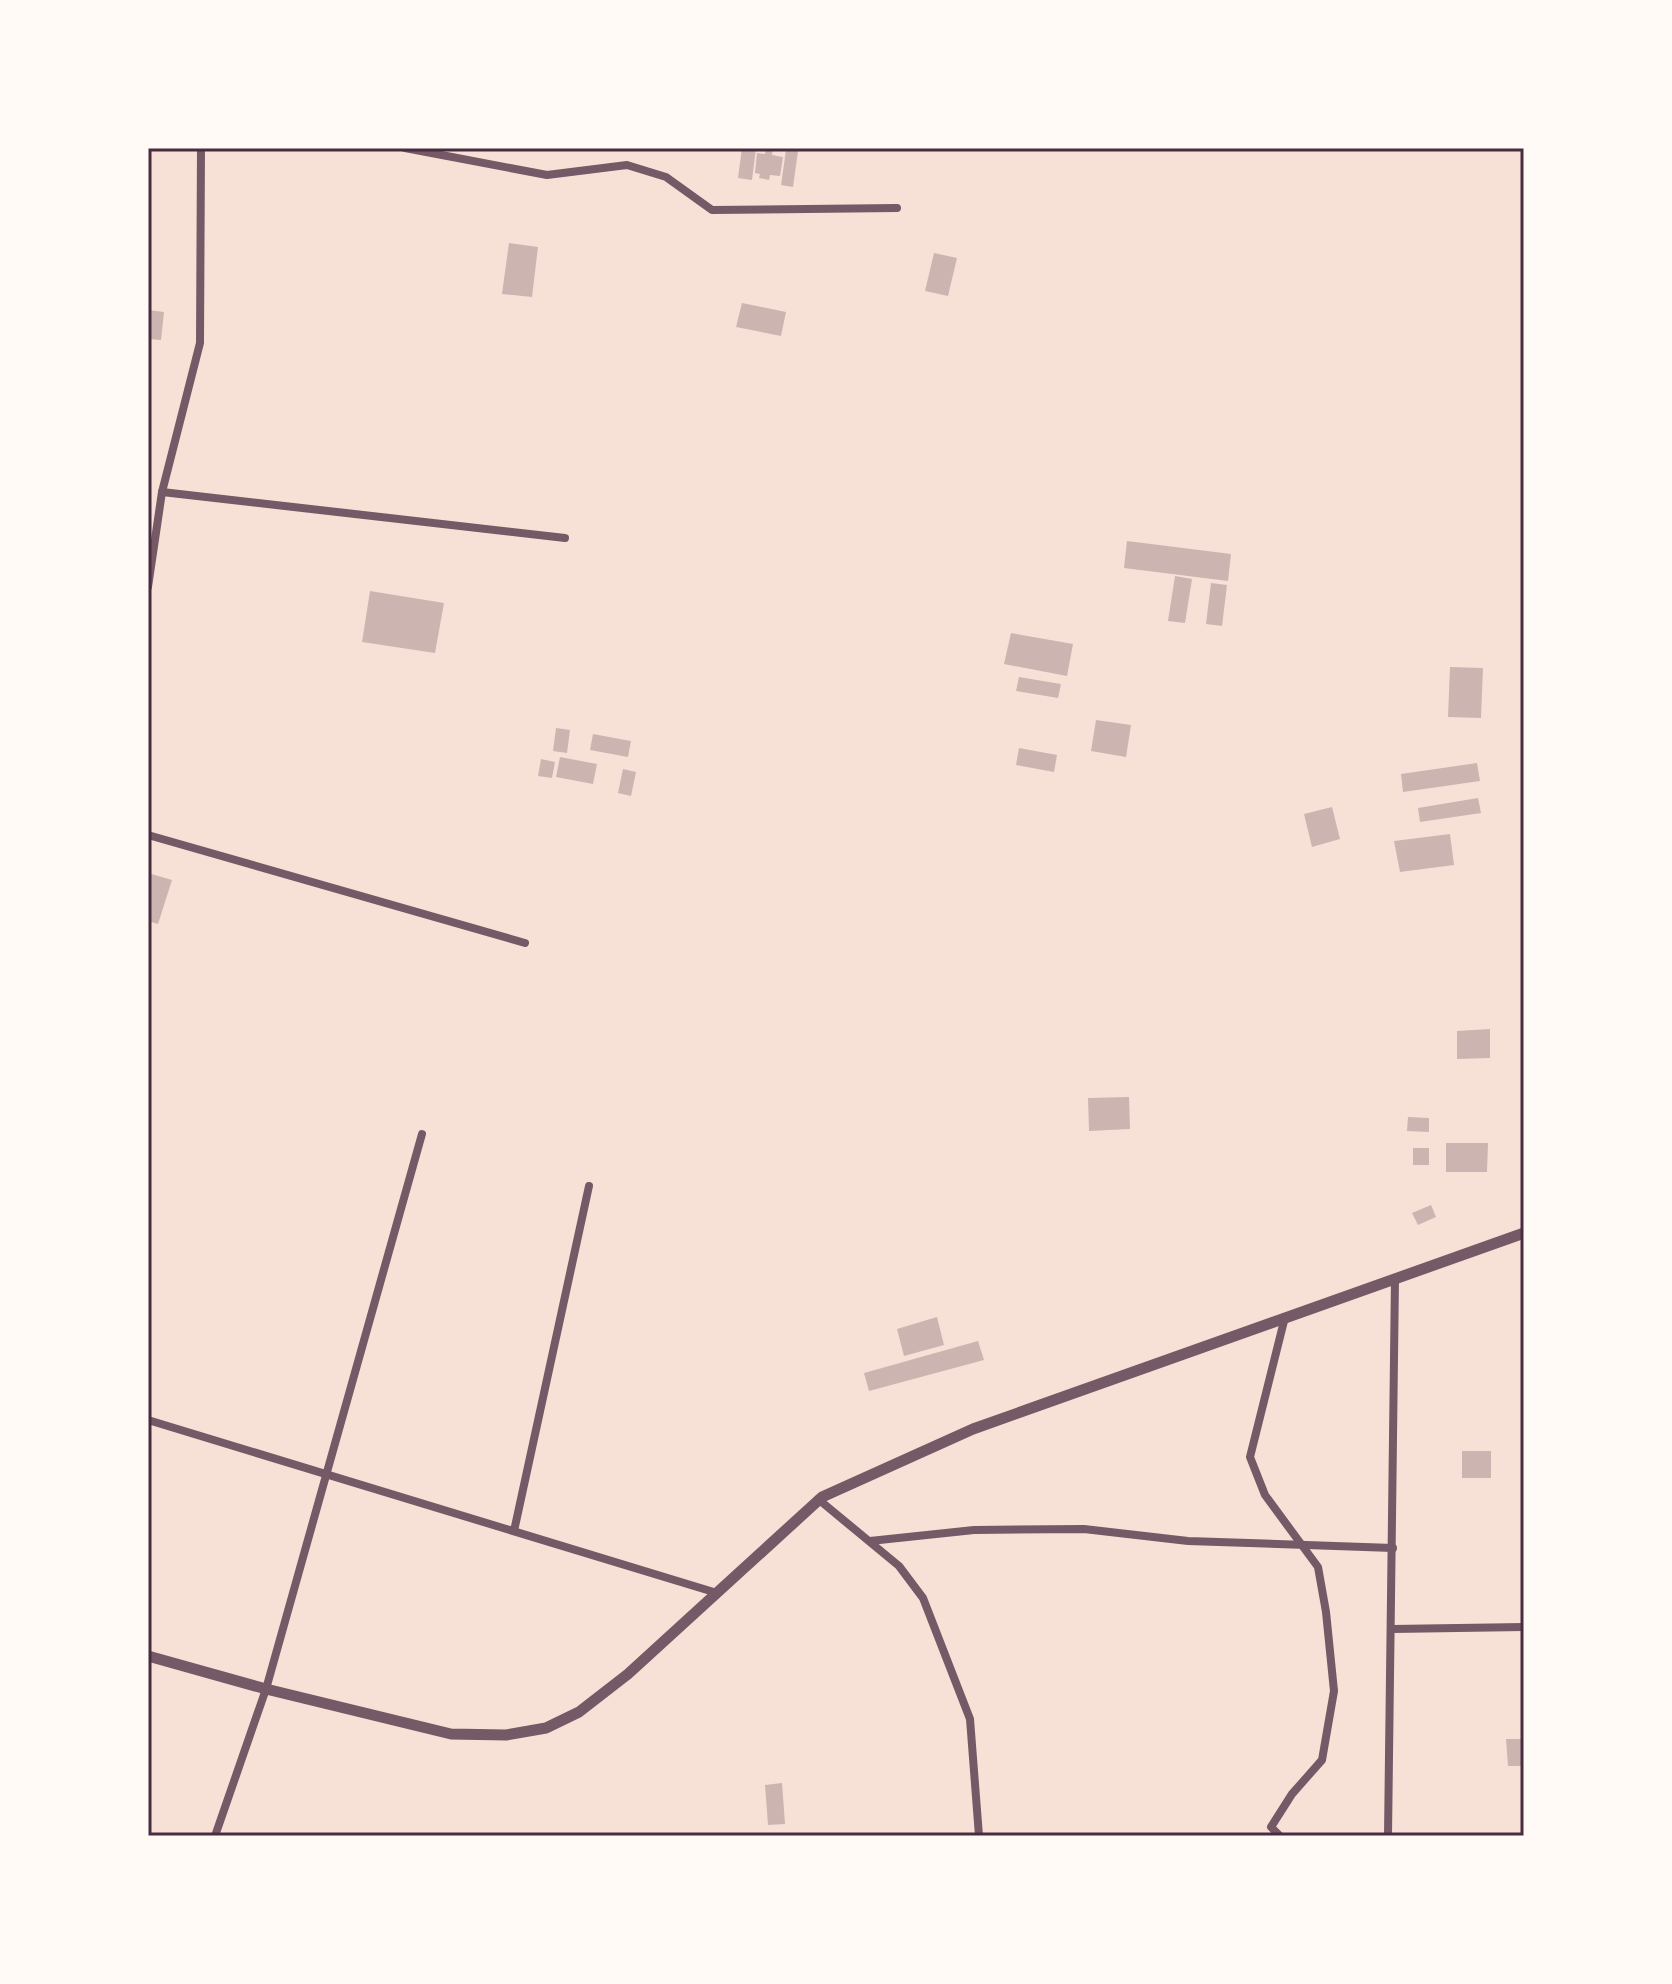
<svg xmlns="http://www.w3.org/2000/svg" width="1672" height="1984" font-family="Manrope,sans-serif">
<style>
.building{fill:#ccb4b1}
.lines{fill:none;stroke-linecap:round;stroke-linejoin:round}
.minor{stroke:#755966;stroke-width:8}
.tertiary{stroke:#755966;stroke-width:11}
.neatline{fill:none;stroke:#4a2c40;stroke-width:3}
</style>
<rect width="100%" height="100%" fill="#f7e1d7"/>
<g class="building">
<path d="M 742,148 L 756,148 L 752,180 L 738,178 Z"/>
<path d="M 766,148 L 773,148 L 772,155 L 783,157 L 780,176 L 770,175 L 769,180 L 759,178 L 760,174 L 755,173 L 757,153 L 765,154 Z"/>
<path d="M 786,150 L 798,151 L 793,187 L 781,185 Z"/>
<path d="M 509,243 L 538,247 L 532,297 L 502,294 Z"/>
<path d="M 934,253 L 957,258 L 948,296 L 925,291 Z"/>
<path d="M 742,303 L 786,312 L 781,336 L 736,327 Z"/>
<path d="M 148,310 L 164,312 L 161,340 L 148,339 Z"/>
<path d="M 1127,541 L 1231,554 L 1228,581 L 1124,568 Z"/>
<path d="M 1175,576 L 1192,579 L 1185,623 L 1168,621 Z"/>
<path d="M 1211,583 L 1227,585 L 1222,626 L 1206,624 Z"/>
<path d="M 370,591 L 444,603 L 435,653 L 362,642 Z"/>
<path d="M 1011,633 L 1073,644 L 1067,676 L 1004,664 Z"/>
<path d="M 1450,667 L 1483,668 L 1481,718 L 1448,717 Z"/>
<path d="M 1019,677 L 1061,684 L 1058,698 L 1016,691 Z"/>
<path d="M 1096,720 L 1131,725 L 1126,757 L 1091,751 Z"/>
<path d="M 556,728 L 570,730 L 567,753 L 553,751 Z"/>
<path d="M 593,734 L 631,741 L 628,757 L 590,750 Z"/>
<path d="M 1019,748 L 1057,755 L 1054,772 L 1016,765 Z"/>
<path d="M 560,757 L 597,764 L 593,784 L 556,777 Z"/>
<path d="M 541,759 L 555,762 L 552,778 L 538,776 Z"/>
<path d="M 1477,763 L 1480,781 L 1403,792 L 1401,774 Z"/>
<path d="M 623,769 L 636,772 L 631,796 L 618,793 Z"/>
<path d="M 1478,798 L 1481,813 L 1420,822 L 1418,808 Z"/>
<path d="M 1332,807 L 1340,839 L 1312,847 L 1304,814 Z"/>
<path d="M 1450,834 L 1454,865 L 1400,872 L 1394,841 Z"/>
<path d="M 148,873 L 172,880 L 158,924 L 148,921 Z"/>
<path d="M 1490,1029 L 1490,1058 L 1457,1059 L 1457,1031 Z"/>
<path d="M 1129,1097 L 1130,1129 L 1089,1131 L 1088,1098 Z"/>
<path d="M 1408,1117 L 1429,1118 L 1429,1132 L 1407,1131 Z"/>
<path d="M 1446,1143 L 1488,1143 L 1487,1172 L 1446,1172 Z"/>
<rect x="1413" y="1148" width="16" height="17"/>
<path d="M 1431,1205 L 1436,1217 L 1418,1225 L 1412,1213 Z"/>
<path d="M 937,1317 L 944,1345 L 904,1356 L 897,1329 Z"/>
<path d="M 978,1341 L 984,1360 L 869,1391 L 864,1373 Z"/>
<rect x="1462" y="1451" width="29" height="27"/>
<path d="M 1506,1739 L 1524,1739 L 1524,1766 L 1508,1766 Z"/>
<path d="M 782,1783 L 785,1824 L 768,1825 L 765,1785 Z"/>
</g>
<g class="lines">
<g class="minor">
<path d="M 405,148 L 547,175 L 627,165 L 666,177 L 712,210 L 897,208"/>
<path d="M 162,492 L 565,538"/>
<path d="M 148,587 L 162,492 L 200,343 L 201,148"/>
<path d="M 148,835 L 525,943"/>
<path d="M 148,1420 L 717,1593"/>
<path d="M 818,1499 L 899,1566 L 923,1598 L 970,1719 L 979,1836"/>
<path d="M 514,1531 L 589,1186"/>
<path d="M 870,1541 L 974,1530 L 1084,1529 L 1188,1541 L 1393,1548"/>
<path d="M 1392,1629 L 1524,1627"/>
<path d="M 215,1836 L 266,1689 L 422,1134"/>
<path d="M 1280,1836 L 1271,1827 L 1292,1794 L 1322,1760 L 1334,1691 L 1326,1612 L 1318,1567 L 1265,1495 L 1250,1457 L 1285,1317"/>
<path d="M 1388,1836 L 1395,1278"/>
</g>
<path class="tertiary" d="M 148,1656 L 266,1689 L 451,1734 L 506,1735 L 546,1728 L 579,1712 L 628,1674 L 822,1497 L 973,1429 L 1524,1233"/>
</g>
<rect width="1672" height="1984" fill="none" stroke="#fffaf5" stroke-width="300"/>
<rect x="150" y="150" width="1372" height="1684" class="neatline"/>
</svg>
